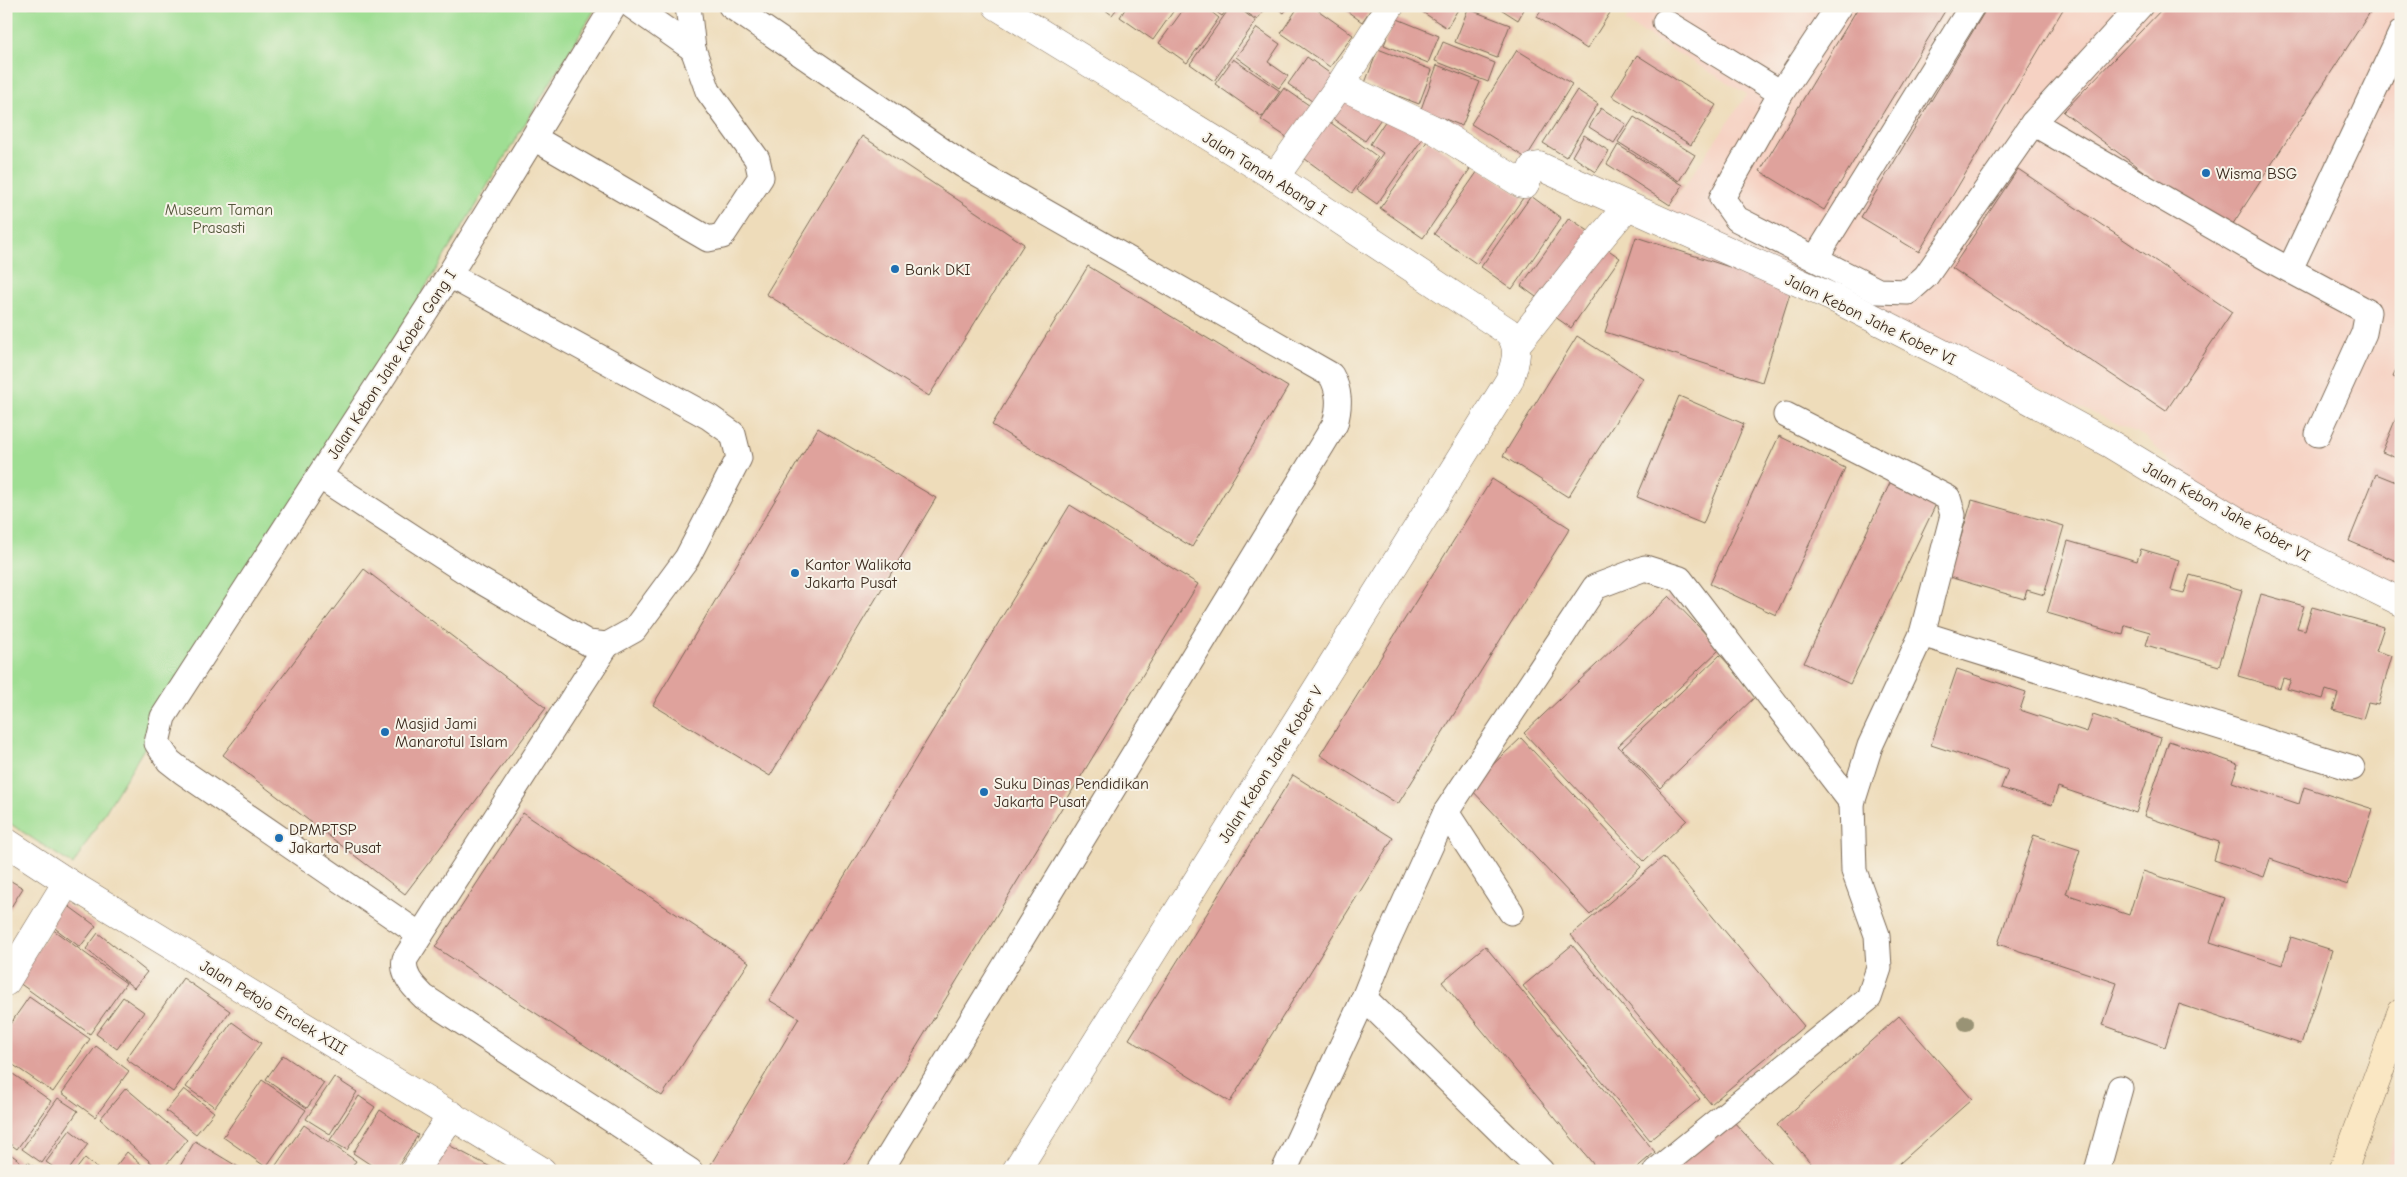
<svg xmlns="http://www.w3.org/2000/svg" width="2407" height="1177" font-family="'Comic Neue',sans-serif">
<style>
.built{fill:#f6d2c3}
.green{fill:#9fde93;stroke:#6d8458}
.building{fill:#dfa29c}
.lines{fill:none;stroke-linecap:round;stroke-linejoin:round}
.lane-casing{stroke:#7a6855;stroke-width:27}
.street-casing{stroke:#7a6855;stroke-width:29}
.secondary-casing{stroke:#7a6855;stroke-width:29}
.lane{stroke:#fff;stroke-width:25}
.street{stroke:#fff;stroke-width:28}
.secondary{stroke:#fae7c3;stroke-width:28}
.tree{fill:#999374}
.poi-dot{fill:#1f6fb2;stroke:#f7f3e8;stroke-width:2}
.labels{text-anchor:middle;stroke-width:4;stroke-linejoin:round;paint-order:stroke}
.street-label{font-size:16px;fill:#3b2a1e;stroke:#f7f3e8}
.poi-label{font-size:16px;fill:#3b2a1e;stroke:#f7f3e8;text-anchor:start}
.park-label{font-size:16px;fill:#54573b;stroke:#f7f3e8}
</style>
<rect width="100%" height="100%" fill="#f7f3e8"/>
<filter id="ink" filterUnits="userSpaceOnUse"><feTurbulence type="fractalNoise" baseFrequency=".02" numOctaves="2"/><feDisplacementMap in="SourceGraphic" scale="10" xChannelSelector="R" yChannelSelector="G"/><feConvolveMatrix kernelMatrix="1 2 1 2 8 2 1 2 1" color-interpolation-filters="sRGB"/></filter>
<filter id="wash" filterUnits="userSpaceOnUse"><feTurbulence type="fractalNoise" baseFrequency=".0096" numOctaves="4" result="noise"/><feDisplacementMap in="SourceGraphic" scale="20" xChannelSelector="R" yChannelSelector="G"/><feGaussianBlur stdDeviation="1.12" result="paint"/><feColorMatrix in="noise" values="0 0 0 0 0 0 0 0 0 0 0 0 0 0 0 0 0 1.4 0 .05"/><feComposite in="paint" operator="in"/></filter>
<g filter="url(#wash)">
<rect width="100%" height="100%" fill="#eedcba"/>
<g class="built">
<path d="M 1634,6 L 2401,6 L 2401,604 L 2219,512 L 2146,437 L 1662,219 L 1747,94 L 1625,22 Z"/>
<path d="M 2401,1119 L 2401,1171 L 2384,1171 Z"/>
</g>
<path class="green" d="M 6,6 L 597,6 L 73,865 L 6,821 Z"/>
<g id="blocks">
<g class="building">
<path d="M 1100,6 L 1119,6 L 1112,15 Z"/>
<path d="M 1127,6 L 1177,6 L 1153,40 L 1120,17 Z"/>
<path d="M 1186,6 L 1204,6 L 1219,18 L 1187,63 L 1159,43 Z"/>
<path d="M 1208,6 L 1229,6 L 1222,16 Z"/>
<path d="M 1231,6 L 1236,6 L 1256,21 L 1214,81 L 1190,64 Z"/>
<path d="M 1238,6 L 1266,6 L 1257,20 Z"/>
<path d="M 1274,6 L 1289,6 L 1284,13 Z"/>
<path d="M 1299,6 L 1312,6 L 1353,35 L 1330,67 L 1281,33 Z"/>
<path d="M 1340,6 L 1373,6 L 1362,22 Z"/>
<path d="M 1413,6 L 1460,6 L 1447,28 Z"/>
<path d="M 1496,6 L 1526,6 L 1518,20 Z"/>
<path d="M 1544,6 L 1610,6 L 1613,8 L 1587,49 L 1537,17 Z"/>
<path d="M 1859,6 L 1948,6 L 1824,210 L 1760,171 Z"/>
<path d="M 1988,6 L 2065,6 L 1919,252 L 1861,217 Z"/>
<path d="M 2165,6 L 2374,6 L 2227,233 L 2063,112 Z"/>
<path d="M 1468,9 L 1510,25 L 1497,58 L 1455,42 Z"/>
<path d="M 1395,18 L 1439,36 L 1428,63 L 1384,45 Z"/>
<path d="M 1257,28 L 1280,44 L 1268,62 L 1288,76 L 1279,88 L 1236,57 Z"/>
<path d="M 1443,42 L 1495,63 L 1488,82 L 1435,61 Z"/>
<path d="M 1378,49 L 1432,70 L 1419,104 L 1365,83 Z"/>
<path d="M 1517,50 L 1572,84 L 1526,158 L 1471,124 Z"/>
<path d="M 1637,55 L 1716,105 L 1691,145 L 1612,96 Z"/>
<path d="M 1307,57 L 1335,77 L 1316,104 L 1288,84 Z"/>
<path d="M 1233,59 L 1280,91 L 1262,117 L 1215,84 Z"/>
<path d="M 1437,65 L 1480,82 L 1462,126 L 1421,109 Z"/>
<path d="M 1284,88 L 1319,112 L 1297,144 L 1261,120 Z"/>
<path d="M 1347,90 L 1383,116 L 1365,141 L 1329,116 Z"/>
<path d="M 1577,90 L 1598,104 L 1566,157 L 1543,143 Z"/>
<path d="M 1601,108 L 1626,124 L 1614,143 L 1589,127 Z"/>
<path d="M 1392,111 L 1425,135 L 1377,204 L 1357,190 L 1383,153 L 1370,144 Z"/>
<path d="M 1634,117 L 1695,155 L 1679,181 L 1618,142 Z"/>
<path d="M 1327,120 L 1378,157 L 1352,193 L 1301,156 Z"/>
<path d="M 1584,135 L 1609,151 L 1596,172 L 1572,156 Z"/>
<path d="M 862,136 L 1024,244 L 929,396 L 766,294 Z"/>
<path d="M 1428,140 L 1470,169 L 1423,238 L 1380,208 Z"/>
<path d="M 1618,145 L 1683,185 L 1670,205 L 1607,164 Z"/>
<path d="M 1480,168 L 1523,198 L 1477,264 L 1434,234 Z"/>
<path d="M 2018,169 L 2232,312 L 2166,411 L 1952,268 Z"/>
<path d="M 1531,196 L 1561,218 L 1512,289 L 1481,267 Z"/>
<path d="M 1569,218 L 1596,236 L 1547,305 L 1521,286 Z"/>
<path d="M 1636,237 L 1792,287 L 1762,382 L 1605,332 Z"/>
<path d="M 1597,242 L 1620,258 L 1571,328 L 1548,312 Z"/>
<path d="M 1088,266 L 1288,387 L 1192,547 L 992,425 Z"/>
<path d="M 1577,336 L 1643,378 L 1568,497 L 1503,456 Z"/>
<path d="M 2401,359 L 2401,380 L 2393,377 Z"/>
<path d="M 1679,396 L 1744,424 L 1703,524 L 1637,497 Z"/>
<path d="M 2401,406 L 2401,460 L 2382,452 Z"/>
<path d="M 818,428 L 936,498 L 770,776 L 653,705 Z"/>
<path d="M 1779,436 L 1845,468 L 1776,615 L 1710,584 Z"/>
<path d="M 2376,474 L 2401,484 L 2401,563 L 2349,541 Z"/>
<path d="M 1492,479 L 1570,528 L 1398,804 L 1320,755 Z"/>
<path d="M 1891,481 L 1937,502 L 1850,684 L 1804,663 Z"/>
<path d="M 1972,500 L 2064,526 L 2044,595 L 2027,590 L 2024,599 L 1949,577 Z"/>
<path d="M 1070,505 L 1198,584 L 841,1171 L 711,1171 L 708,1169 L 799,1018 L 769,1000 Z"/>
<path d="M 2068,541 L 2137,561 L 2141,549 L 2179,560 L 2171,590 L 2184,593 L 2190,575 L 2242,590 L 2219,666 L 2146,645 L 2150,632 L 2125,625 L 2123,635 L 2047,613 Z"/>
<path d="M 364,569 L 546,708 L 405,894 L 223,755 Z"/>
<path d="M 2261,594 L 2304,606 L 2297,628 L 2305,630 L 2312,607 L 2384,627 L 2376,651 L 2392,656 L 2378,705 L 2368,703 L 2363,719 L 2333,710 L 2338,694 L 2326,690 L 2323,699 L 2287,689 L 2291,680 L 2283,678 L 2280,688 L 2238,676 Z"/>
<path d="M 1669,596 L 1720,649 L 1618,746 L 1687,820 L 1644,861 L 1524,733 Z"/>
<path d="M 1720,655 L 1757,695 L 1660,788 L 1622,748 Z"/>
<path d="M 1957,669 L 2026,692 L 2020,710 L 2087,732 L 2093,715 L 2161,738 L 2136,813 L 2058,787 L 2052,805 L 2001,788 L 2008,770 L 1931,745 Z"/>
<path d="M 1521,738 L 1641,867 L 1590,915 L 1469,787 Z"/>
<path d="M 2169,741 L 2238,764 L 2232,782 L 2299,804 L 2304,787 L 2373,809 L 2348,885 L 2270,859 L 2264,877 L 2214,860 L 2219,842 L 2144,816 Z"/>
<path d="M 1293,775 L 1393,838 L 1230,1102 L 1129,1039 Z"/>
<path d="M 523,813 L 749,962 L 662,1096 L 435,947 Z"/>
<path d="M 2034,835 L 2080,850 L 2066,894 L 2129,915 L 2143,871 L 2225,898 L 2210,942 L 2282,965 L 2291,937 L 2332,950 L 2301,1044 L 2179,1004 L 2165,1047 L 2103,1025 L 2117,983 L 1998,944 Z"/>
<path d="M 1663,857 L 1804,1026 L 1711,1104 L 1571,935 Z"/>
<path d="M 6,878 L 23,888 L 6,915 Z"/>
<path d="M 63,902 L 96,926 L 80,947 L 48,923 Z"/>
<path d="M 52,929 L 126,983 L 90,1034 L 15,980 Z"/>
<path d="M 98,933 L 147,972 L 134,988 L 86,949 Z"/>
<path d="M 1572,945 L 1700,1099 L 1650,1140 L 1523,986 Z"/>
<path d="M 1485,946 L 1655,1152 L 1633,1171 L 1599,1171 L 1442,982 Z"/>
<path d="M 183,978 L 230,1011 L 173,1092 L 126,1059 Z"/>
<path d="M 29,997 L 90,1039 L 53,1092 L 6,1060 L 6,1030 Z"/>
<path d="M 123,997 L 144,1012 L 117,1049 L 96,1034 Z"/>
<path d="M 1899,1016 L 1972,1099 L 1891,1171 L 1818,1171 L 1777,1125 Z"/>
<path d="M 232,1022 L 261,1043 L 215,1107 L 186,1087 Z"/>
<path d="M 96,1046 L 129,1071 L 95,1117 L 62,1093 Z"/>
<path d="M 283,1055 L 324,1083 L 307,1108 L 266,1079 Z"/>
<path d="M 6,1069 L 51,1101 L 17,1149 L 6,1141 Z"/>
<path d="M 334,1077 L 357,1092 L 330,1134 L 306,1119 Z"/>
<path d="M 262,1080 L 306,1110 L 266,1167 L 223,1137 Z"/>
<path d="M 126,1088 L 187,1140 L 161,1171 L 100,1119 Z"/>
<path d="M 184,1089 L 214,1112 L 196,1134 L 166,1111 Z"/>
<path d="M 359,1096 L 375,1107 L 347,1150 L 330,1140 Z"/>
<path d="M 58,1098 L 78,1111 L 42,1163 L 22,1149 Z"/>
<path d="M 380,1110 L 418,1135 L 395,1171 L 380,1171 L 353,1153 Z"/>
<path d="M 1732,1120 L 1779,1171 L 1673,1171 Z"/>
<path d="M 304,1125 L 356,1161 L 349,1171 L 272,1171 Z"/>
<path d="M 70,1130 L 88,1144 L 68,1171 L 59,1171 L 46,1162 Z"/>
<path d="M 195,1141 L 245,1171 L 177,1171 Z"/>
<path d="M 443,1142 L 498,1171 L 428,1171 Z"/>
<path d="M 6,1151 L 20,1161 L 14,1171 L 6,1171 Z"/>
<path d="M 127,1152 L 149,1171 L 112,1171 Z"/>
<path d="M 85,1158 L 100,1171 L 75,1171 Z"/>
<path d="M 28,1162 L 39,1171 L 21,1171 Z"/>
</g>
</g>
</g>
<g filter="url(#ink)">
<use href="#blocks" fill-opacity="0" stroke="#7a6855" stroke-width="1"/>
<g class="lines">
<defs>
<g id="lane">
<path d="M 632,6 L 693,49"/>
<path d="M 731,6 L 963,165 L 1331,375 C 1340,391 1340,406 1335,424 L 880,1171"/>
<path d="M 1839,6 L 1781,93 L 1722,198 L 1737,219 L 1878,291 L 1908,292 L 1926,276 L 2033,123 L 2140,6"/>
<path d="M 1665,22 L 1781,93"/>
<path d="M 2033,123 L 2269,259 L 2368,312 L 2364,333 L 2318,434"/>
<path d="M 534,138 L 708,239 L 722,236 L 761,177 L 757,159 L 708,91 L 693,49 L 688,6"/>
<path d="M 1815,259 L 1972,6"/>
<path d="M 2290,269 L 2401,33"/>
<path d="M 1786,415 L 1948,498 L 1953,515 L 1922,634"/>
<path d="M 319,476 L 474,577 L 588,643 L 607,645 L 634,630 L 687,558 L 739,458 L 733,434 L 709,417 L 449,275"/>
<path d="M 607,645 L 405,959 C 402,976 413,986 424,997 L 690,1171"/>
<path d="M 1446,812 L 1511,912"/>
<path d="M 420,935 L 183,772 L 169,761 L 157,743 L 163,717 L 449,275 L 614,6"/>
<path d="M 1284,1171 L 1364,998"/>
<path d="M 1541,1171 L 1364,998 L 1384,948 L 1446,812 L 1595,587 L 1645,568 L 1680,579 L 1852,803"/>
<path d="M 1656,1171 L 1869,998 L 1879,968 L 1877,935 L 1854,871 L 1852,803 L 1870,746 L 1922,634 L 2352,768"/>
<path d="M 2097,1171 L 2120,1088"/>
</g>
<g id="street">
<path d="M 997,6 L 1275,177 L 1507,331 C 1522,346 1515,364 1509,381 L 1016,1171"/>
<path d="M 1340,85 L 1435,130 L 1522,184 L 1525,184 L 1533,167 L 1539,166 L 1838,300 L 1984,375 L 2112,445 L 2244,525 L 2401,602"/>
<path d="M 1275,177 L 1340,85 L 1390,6"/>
<path d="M 1516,345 C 1554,299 1588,250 1628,206"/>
<path d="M 6,842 L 67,882 L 542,1171"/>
<path d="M 6,982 L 67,882"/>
<path d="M 414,1171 L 452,1115"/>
</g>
<path id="secondary" d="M 2343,1171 L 2401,1013"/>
</defs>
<use href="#lane" class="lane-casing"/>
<use href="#street" class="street-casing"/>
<use href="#secondary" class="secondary-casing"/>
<use href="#lane" class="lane"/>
<use href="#street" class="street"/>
<use href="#secondary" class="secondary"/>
</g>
<circle class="tree" cx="1966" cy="1023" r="8"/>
</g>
<g class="poi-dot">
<circle cx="2206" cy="173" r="5"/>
<circle cx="895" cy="269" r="5"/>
<circle cx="795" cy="573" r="5"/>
<circle cx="385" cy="732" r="5"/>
<circle cx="984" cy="792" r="5"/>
<circle cx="279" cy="838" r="5"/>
</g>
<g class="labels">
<g class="street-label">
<text transform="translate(1265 173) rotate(32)" y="6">Jalan Tanah Abang I</text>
<text transform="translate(1871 319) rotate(26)" y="6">Jalan Kebon Jahe Kober VI</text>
<text transform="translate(391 364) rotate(-57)" y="6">Jalan Kebon Jahe Kober Gang I</text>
<text transform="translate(2227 511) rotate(29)" y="6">Jalan Kebon Jahe Kober VI</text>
<text transform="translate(1270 764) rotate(-58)" y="6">Jalan Kebon Jahe Kober V</text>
<text transform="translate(274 1007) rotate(31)" y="6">Jalan Petojo Enclek XIII</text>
</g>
<g class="poi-label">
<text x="2216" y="179">Wisma BSG</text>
<text x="905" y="275">Bank DKI</text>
<text x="805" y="570">Kantor Walikota<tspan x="805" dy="18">Jakarta Pusat</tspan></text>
<text x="395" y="729">Masjid Jami<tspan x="395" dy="18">Manarotul Islam</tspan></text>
<text x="994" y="789">Suku Dinas Pendidikan<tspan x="994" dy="18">Jakarta Pusat</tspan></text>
<text x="289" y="835">DPMPTSP<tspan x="289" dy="18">Jakarta Pusat</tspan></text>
</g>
<g class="park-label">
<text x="219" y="215">Museum Taman<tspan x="219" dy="18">Prasasti</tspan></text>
</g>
</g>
<rect width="2407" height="1177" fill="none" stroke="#f7f3e8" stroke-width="25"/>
</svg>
